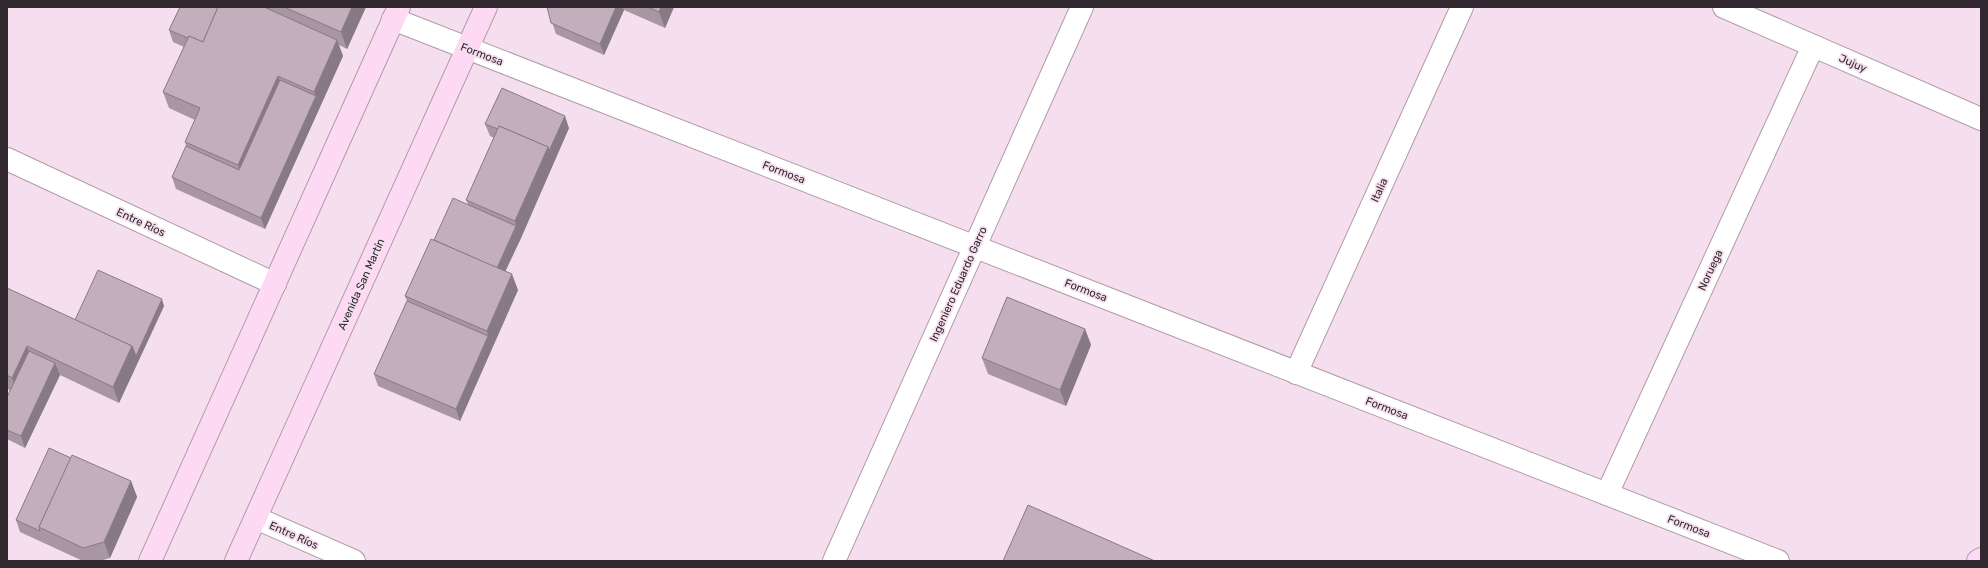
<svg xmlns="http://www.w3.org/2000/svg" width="1988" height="568" font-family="Rubik,sans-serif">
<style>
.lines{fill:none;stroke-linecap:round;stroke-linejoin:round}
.street-casing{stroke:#b09ca9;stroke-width:24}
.secondary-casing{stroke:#b09ca9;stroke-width:24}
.street{stroke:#fff;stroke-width:22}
.secondary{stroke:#fdd9f4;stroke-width:22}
.wall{fill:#a896a2}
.shaded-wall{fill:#887a84}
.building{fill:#c3afbc;stroke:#887a84}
.labels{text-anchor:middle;stroke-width:3.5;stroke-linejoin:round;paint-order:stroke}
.street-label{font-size:11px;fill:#30282e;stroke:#f5dfee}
</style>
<rect width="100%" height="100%" fill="#f5dfee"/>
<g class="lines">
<defs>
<g id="street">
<path d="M 1724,7 L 1981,119"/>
<path d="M 393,19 L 1778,561"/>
<path d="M 7,159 L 275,284"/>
<path d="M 1296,373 L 1462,7"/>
<path d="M 1607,494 L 1813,46"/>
<path d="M 256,518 L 354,561"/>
<path d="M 834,561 L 1082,7"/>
</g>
<g id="secondary">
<path d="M 150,561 L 399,7"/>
<path d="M 236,561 L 486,7"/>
<path d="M 1978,561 L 1981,559"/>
</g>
</defs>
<use href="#street" class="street-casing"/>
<use href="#secondary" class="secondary-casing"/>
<use href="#street" class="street"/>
<use href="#secondary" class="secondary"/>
</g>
<g class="wall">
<path d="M 180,7 L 366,7 L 347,49 L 339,45 L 343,56 L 265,229 L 176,189 L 172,177 L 186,146 L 185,142 L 195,120 L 169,108 L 163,92 L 184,47 L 173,42 L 169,30 Z"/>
<path d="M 547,7 L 674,7 L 665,28 L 624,10 L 604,55 L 556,34 Z"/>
<path d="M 485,124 L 569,128 L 521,238 L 505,271 L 518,290 L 460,421 L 378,386 L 374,374 L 407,301 L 405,296 L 434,240 L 468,204 L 466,200 L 494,138 L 490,136 Z"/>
<path d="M 7,288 L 75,320 L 164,306 L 119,403 L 60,375 L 25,448 L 7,439 L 7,397 L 10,390 L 7,389 Z"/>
<path d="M 1085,329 L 1091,345 L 1066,406 L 988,374 L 982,358 Z"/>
<path d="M 71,458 L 131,481 L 137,497 L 110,558 L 100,561 L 83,561 L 20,532 L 16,520 Z"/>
</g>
<g class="shaded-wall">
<path d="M 352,7 L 366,7 L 347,49 L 341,32 Z"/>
<path d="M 616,7 L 622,7 L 624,10 L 604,55 L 600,44 Z"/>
<path d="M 661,7 L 674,7 L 665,28 L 659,12 Z"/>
<path d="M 337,40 L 343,56 L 265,229 L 261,218 L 316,96 L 314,92 Z"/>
<path d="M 278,76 L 284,92 L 243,182 L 238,165 Z"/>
<path d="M 565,116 L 569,128 L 521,238 L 500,283 L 496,271 L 516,226 L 515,221 L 548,147 Z"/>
<path d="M 512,274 L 518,290 L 460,421 L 456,409 L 488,336 L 487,331 Z"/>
<path d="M 162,299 L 164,306 L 119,403 L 113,387 L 132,346 Z"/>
<path d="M 1085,329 L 1091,345 L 1066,406 L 1060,390 Z"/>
<path d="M 27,346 L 33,363 L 18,394 L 12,378 Z"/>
<path d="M 55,363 L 60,375 L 25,448 L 21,436 Z"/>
<path d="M 131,481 L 137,497 L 110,558 L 104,542 Z"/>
</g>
<g class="building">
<path d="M 180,7 L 218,7 L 203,42 L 189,36 L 188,38 L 169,30 Z"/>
<path d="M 218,7 L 264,7 L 337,40 L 314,92 L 278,76 L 238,165 L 185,142 L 200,108 L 163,92 L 189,36 L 203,42 Z"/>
<path d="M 284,7 L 352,7 L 341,32 Z"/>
<path d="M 547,7 L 616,7 L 600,44 L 551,23 Z"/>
<path d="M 648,7 L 661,7 L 659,12 Z"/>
<path d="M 280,80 L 316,96 L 261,218 L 172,177 L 186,146 L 239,170 Z"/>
<path d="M 502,88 L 565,116 L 549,151 L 548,147 L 499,126 L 498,129 L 485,124 Z"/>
<path d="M 499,126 L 548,147 L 515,221 L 466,200 Z"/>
<path d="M 453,198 L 516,226 L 497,268 L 434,240 Z"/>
<path d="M 431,239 L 512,274 L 487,331 L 405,296 Z"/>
<path d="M 98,270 L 162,299 L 136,356 L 132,346 L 75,320 Z"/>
<path d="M 7,288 L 132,346 L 113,387 L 27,346 L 12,378 L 7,375 Z"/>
<path d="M 1007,297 L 1085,329 L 1060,390 L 982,358 Z"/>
<path d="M 407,301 L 488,336 L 456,409 L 374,374 Z"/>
<path d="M 29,351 L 55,363 L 21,436 L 7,430 L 7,397 Z"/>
<path d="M 49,448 L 71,458 L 39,527 L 40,531 L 16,520 Z"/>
<path d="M 72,455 L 131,481 L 104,542 L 83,548 L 39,527 Z"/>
<path d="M 1028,505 L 1155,561 L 1003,561 Z"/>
</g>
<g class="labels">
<g class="street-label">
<text transform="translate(482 54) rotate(21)" y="4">Formosa</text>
<text transform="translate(1853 63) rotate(24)" y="4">Jujuy</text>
<text transform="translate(784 172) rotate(21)" y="4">Formosa</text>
<text transform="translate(1379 190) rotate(-66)" y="4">Italia</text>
<text transform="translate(141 222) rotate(25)" y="4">Entre Ríos</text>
<text transform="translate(1710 270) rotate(-65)" y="4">Noruega</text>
<text transform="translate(361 284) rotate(-66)" y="4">Avenida San Martín</text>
<text transform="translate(958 284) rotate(-66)" y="4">Ingeniero Eduardo Garro</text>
<text transform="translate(1086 290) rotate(21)" y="4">Formosa</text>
<text transform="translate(1387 408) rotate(21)" y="4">Formosa</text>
<text transform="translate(1689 526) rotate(21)" y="4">Formosa</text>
<text transform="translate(294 535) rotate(24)" y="4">Entre Ríos</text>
</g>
</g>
<rect width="1988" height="568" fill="none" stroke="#30282e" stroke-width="16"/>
</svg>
